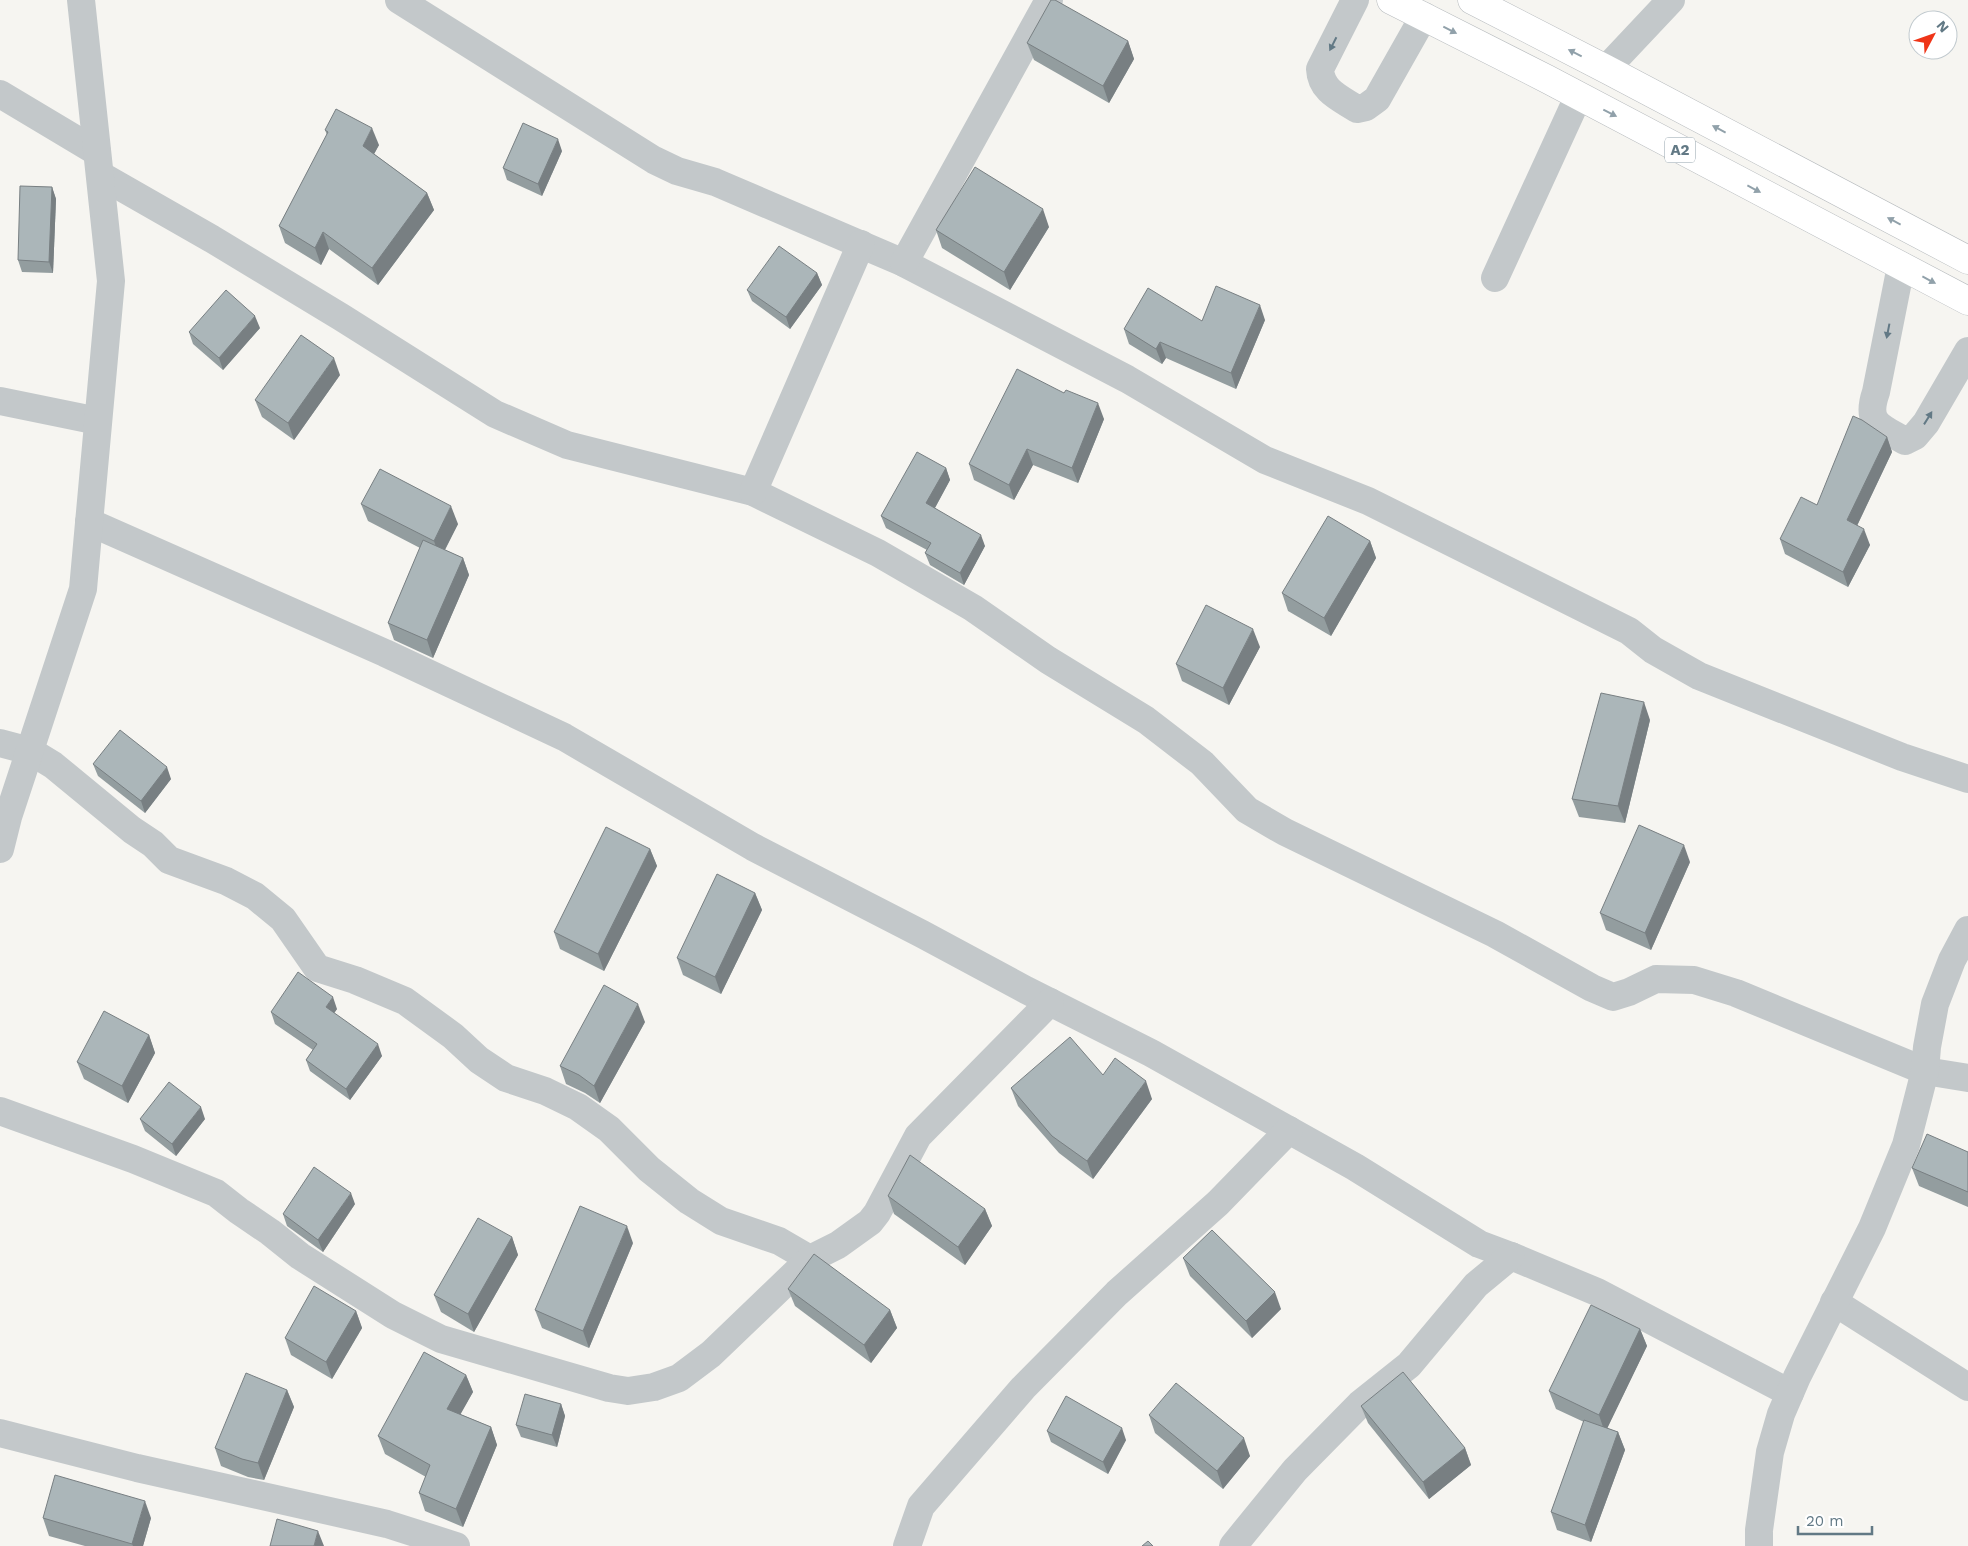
<svg xmlns="http://www.w3.org/2000/svg" width="1968" height="1546" font-family="'Work Sans',sans-serif">
<style>
.lines{fill:none;stroke-linecap:round;stroke-linejoin:round}
.highway-casing{stroke:#b7bbbe;stroke-width:29}
.minor{stroke:#c3c8ca;stroke-width:28}
.highway{stroke:#fff;stroke-width:28}
.wall{fill:#939d9f}
.shaded-wall{fill:#787f82}
.building{fill:#abb6b9;stroke:#787f82}
.oneway{fill:#91a1aa}
.oneway2{fill:#627985}
.labels{text-anchor:middle;stroke-width:5;stroke-linejoin:round;paint-order:stroke}
.shield{fill:#fff;stroke:#91a1aa;stroke-width:1}
.shield-label{font-size:15px;font-weight:bold;fill:#627985}
</style>
<rect width="100%" height="100%" fill="#f6f5f1"/>
<g class="lines">
<defs>
<g id="highway">
<path d="M 1391,0 L 1547,79 L 1968,301"/>
<path d="M 1472,0 L 1606,69 L 1968,260"/>
</g>
</defs>
<use href="#highway" class="highway-casing"/>
<g class="minor">
<path d="M 399,0 L 654,160 L 677,171 L 715,182 L 904,263 L 1127,379 L 1265,460 L 1368,501 L 1629,631 L 1653,650 L 1699,676 L 1902,757 L 1968,779"/>
<path d="M 1355,0 L 1320,69 C 1321,91 1340,98 1357,109 L 1366,107 L 1377,99 L 1424,16"/>
<path d="M 1606,69 L 1671,0"/>
<path d="M 0,94 L 97,152"/>
<path d="M 100,175 L 212,239 L 341,317 L 495,414 L 567,445 L 753,492 L 878,553 L 973,608 L 1048,660 L 1146,720 L 1202,763 L 1247,810 L 1285,832 L 1495,934 L 1592,988 L 1613,997 L 1629,992 L 1656,979 L 1694,980 L 1736,993 L 1925,1071 L 1968,1078"/>
<path d="M 904,263 L 1049,0"/>
<path d="M 1901,266 L 1876,392 C 1865,424 1880,426 1905,441 L 1915,436 L 1926,423 L 1968,351"/>
<path d="M 1495,278 L 1578,97"/>
<path d="M 0,401 L 98,421"/>
<path d="M 753,492 L 861,244"/>
<path d="M 89,522 L 385,653 L 564,737 L 753,847 L 922,934 L 1026,990 L 1151,1053 L 1355,1167 L 1479,1244 L 1511,1256 L 1597,1292 L 1790,1393"/>
<path d="M 0,743 L 30,751 L 53,765 L 132,830 L 153,844 L 169,860 L 226,881 L 255,896 L 283,919 L 317,968 L 355,980 L 405,1001 L 453,1036 L 479,1060 L 506,1078 L 545,1091 L 578,1107 L 609,1129 L 649,1169 L 689,1201 L 721,1221 L 779,1241 L 810,1259"/>
<path d="M 0,849 L 8,817 L 83,589 L 111,281 L 81,0"/>
<path d="M 0,1111 L 133,1159 L 216,1193 L 239,1211 L 270,1232 L 300,1256 L 393,1315 L 441,1339 L 609,1388 L 628,1391 L 654,1387 L 679,1378 L 711,1354 L 810,1259 L 838,1245 L 870,1222 L 877,1213 L 918,1136 L 1050,1002"/>
<path d="M 1834,1302 L 1968,1387"/>
<path d="M 0,1433 L 137,1468 L 387,1524 L 456,1546"/>
<path d="M 907,1546 L 921,1506 L 1023,1388 L 1117,1293 L 1218,1203 L 1289,1130"/>
<path d="M 1233,1546 L 1295,1470 L 1360,1404 L 1409,1365 L 1476,1285 L 1511,1256"/>
<path d="M 1759,1546 L 1759,1530 L 1770,1452 L 1781,1414 L 1797,1377 L 1872,1228 L 1906,1145 L 1925,1071 L 1927,1047 L 1935,1004 L 1952,960 L 1968,930"/>
</g>
<use href="#highway" class="highway"/>
</g>
<g class="wall">
<path d="M 1128,41 L 1134,59 L 1109,103 L 1034,60 L 1027,43 Z"/>
<path d="M 325,130 L 379,145 L 374,154 L 427,193 L 434,210 L 378,285 L 329,249 L 321,265 L 285,243 L 279,226 L 327,135 Z"/>
<path d="M 562,151 L 542,196 L 507,180 L 503,168 Z"/>
<path d="M 52,187 L 56,199 L 53,273 L 22,272 L 18,260 Z"/>
<path d="M 1049,227 L 1010,290 L 942,248 L 936,230 Z"/>
<path d="M 817,273 L 822,285 L 790,329 L 752,301 L 747,290 Z"/>
<path d="M 1265,320 L 1236,389 L 1166,358 L 1162,364 L 1129,344 L 1124,329 L 1202,321 Z"/>
<path d="M 260,328 L 223,370 L 193,344 L 189,332 Z"/>
<path d="M 340,375 L 294,440 L 262,417 L 255,400 Z"/>
<path d="M 1064,393 L 1104,419 L 1078,483 L 1033,465 L 1014,500 L 974,480 L 969,464 Z"/>
<path d="M 1887,437 L 1892,452 L 1857,526 L 1870,545 L 1848,587 L 1785,554 L 1780,539 L 1817,505 Z"/>
<path d="M 946,468 L 950,480 L 935,508 L 985,546 L 964,585 L 930,565 L 925,553 L 927,550 L 886,528 L 881,516 Z"/>
<path d="M 361,504 L 458,524 L 445,550 L 463,558 L 469,575 L 433,658 L 394,640 L 388,623 L 420,548 L 368,521 Z"/>
<path d="M 1370,541 L 1376,558 L 1331,636 L 1288,611 L 1282,593 Z"/>
<path d="M 1260,647 L 1229,705 L 1182,681 L 1176,664 Z"/>
<path d="M 1650,720 L 1625,823 L 1579,817 L 1572,799 Z"/>
<path d="M 93,764 L 171,779 L 145,813 L 98,776 Z"/>
<path d="M 650,849 L 657,866 L 604,971 L 560,949 L 554,932 Z"/>
<path d="M 1690,862 L 1651,950 L 1606,930 L 1600,913 Z"/>
<path d="M 755,893 L 762,910 L 721,994 L 683,975 L 677,958 Z"/>
<path d="M 337,1009 L 334,1013 L 382,1056 L 350,1100 L 310,1071 L 306,1060 L 313,1050 L 275,1024 L 271,1012 Z"/>
<path d="M 645,1022 L 600,1103 L 585,1093 L 566,1084 L 560,1066 Z"/>
<path d="M 149,1035 L 155,1053 L 128,1103 L 84,1079 L 77,1062 Z"/>
<path d="M 1103,1075 L 1152,1099 L 1093,1179 L 1059,1153 L 1018,1106 L 1011,1088 Z"/>
<path d="M 140,1119 L 205,1119 L 176,1156 L 145,1131 Z"/>
<path d="M 1968,1152 L 1968,1207 L 1919,1186 L 1912,1168 Z"/>
<path d="M 888,1196 L 985,1209 L 992,1226 L 965,1265 L 894,1214 Z"/>
<path d="M 355,1204 L 323,1252 L 287,1226 L 283,1214 Z"/>
<path d="M 512,1237 L 518,1255 L 474,1332 L 441,1312 L 434,1295 Z"/>
<path d="M 633,1243 L 589,1348 L 542,1328 L 535,1310 Z"/>
<path d="M 1183,1258 L 1281,1309 L 1252,1338 L 1190,1276 Z"/>
<path d="M 788,1289 L 890,1310 L 897,1328 L 871,1363 L 795,1306 Z"/>
<path d="M 356,1311 L 362,1328 L 332,1379 L 291,1355 L 285,1338 Z"/>
<path d="M 1640,1329 L 1647,1346 L 1607,1428 L 1618,1432 L 1625,1450 L 1591,1542 L 1557,1530 L 1551,1512 L 1584,1422 L 1556,1409 L 1549,1391 Z"/>
<path d="M 466,1375 L 473,1392 L 460,1414 L 491,1427 L 497,1445 L 463,1527 L 425,1511 L 419,1493 L 426,1477 L 385,1454 L 378,1436 Z"/>
<path d="M 287,1390 L 294,1407 L 264,1480 L 248,1477 L 221,1466 L 215,1448 Z"/>
<path d="M 561,1404 L 565,1416 L 557,1447 L 521,1437 L 516,1425 Z"/>
<path d="M 1361,1406 L 1465,1448 L 1471,1465 L 1429,1499 L 1368,1423 Z"/>
<path d="M 1149,1415 L 1250,1456 L 1223,1489 L 1155,1433 Z"/>
<path d="M 1047,1431 L 1126,1440 L 1108,1474 L 1051,1442 Z"/>
<path d="M 43,1518 L 151,1518 L 143,1546 L 85,1546 L 49,1536 Z"/>
</g>
<g class="shaded-wall">
<path d="M 1128,41 L 1134,59 L 1109,103 L 1103,86 Z"/>
<path d="M 372,128 L 379,145 L 369,163 L 363,146 Z"/>
<path d="M 558,139 L 562,151 L 542,196 L 538,184 Z"/>
<path d="M 52,187 L 56,199 L 53,273 L 49,262 Z"/>
<path d="M 427,193 L 434,210 L 378,285 L 372,268 Z"/>
<path d="M 1043,209 L 1049,227 L 1010,290 L 1004,272 Z"/>
<path d="M 323,232 L 329,249 L 321,265 L 315,248 Z"/>
<path d="M 817,273 L 822,285 L 790,329 L 786,317 Z"/>
<path d="M 1260,305 L 1265,320 L 1236,389 L 1231,373 Z"/>
<path d="M 255,316 L 260,328 L 223,370 L 219,358 Z"/>
<path d="M 1160,342 L 1166,358 L 1162,364 L 1156,349 Z"/>
<path d="M 334,358 L 340,375 L 294,440 L 288,423 Z"/>
<path d="M 1098,403 L 1104,419 L 1078,483 L 1072,468 Z"/>
<path d="M 1887,437 L 1892,452 L 1852,536 L 1847,520 Z"/>
<path d="M 1027,449 L 1033,465 L 1014,500 L 1009,485 Z"/>
<path d="M 946,468 L 950,480 L 931,515 L 926,503 Z"/>
<path d="M 451,506 L 458,524 L 440,559 L 434,541 Z"/>
<path d="M 1864,529 L 1870,545 L 1848,587 L 1843,572 Z"/>
<path d="M 981,535 L 985,546 L 964,585 L 960,573 Z"/>
<path d="M 1370,541 L 1376,558 L 1331,636 L 1324,618 Z"/>
<path d="M 463,558 L 469,575 L 433,658 L 427,640 Z"/>
<path d="M 1253,629 L 1260,647 L 1229,705 L 1223,688 Z"/>
<path d="M 1644,702 L 1650,720 L 1625,823 L 1618,806 Z"/>
<path d="M 167,767 L 171,779 L 145,813 L 141,801 Z"/>
<path d="M 1684,845 L 1690,862 L 1651,950 L 1645,933 Z"/>
<path d="M 650,849 L 657,866 L 604,971 L 598,954 Z"/>
<path d="M 755,893 L 762,910 L 721,994 L 715,977 Z"/>
<path d="M 333,997 L 337,1009 L 330,1019 L 326,1007 Z"/>
<path d="M 638,1004 L 645,1022 L 600,1103 L 594,1086 Z"/>
<path d="M 149,1035 L 155,1053 L 128,1103 L 122,1086 Z"/>
<path d="M 378,1044 L 382,1056 L 350,1100 L 346,1089 Z"/>
<path d="M 1146,1081 L 1152,1099 L 1093,1179 L 1087,1161 Z"/>
<path d="M 201,1107 L 205,1119 L 176,1156 L 172,1144 Z"/>
<path d="M 351,1193 L 355,1204 L 323,1252 L 318,1240 Z"/>
<path d="M 985,1209 L 992,1226 L 965,1265 L 958,1247 Z"/>
<path d="M 627,1226 L 633,1243 L 589,1348 L 583,1331 Z"/>
<path d="M 512,1237 L 518,1255 L 474,1332 L 468,1314 Z"/>
<path d="M 1275,1292 L 1281,1309 L 1252,1338 L 1246,1321 Z"/>
<path d="M 890,1310 L 897,1328 L 871,1363 L 864,1345 Z"/>
<path d="M 356,1311 L 362,1328 L 332,1379 L 326,1362 Z"/>
<path d="M 1640,1329 L 1647,1346 L 1605,1433 L 1599,1415 Z"/>
<path d="M 466,1375 L 473,1392 L 454,1426 L 447,1409 Z"/>
<path d="M 287,1390 L 294,1407 L 264,1480 L 258,1463 Z"/>
<path d="M 561,1404 L 565,1416 L 557,1447 L 552,1435 Z"/>
<path d="M 491,1427 L 497,1445 L 463,1527 L 456,1509 Z"/>
<path d="M 1122,1428 L 1126,1440 L 1108,1474 L 1103,1462 Z"/>
<path d="M 1618,1432 L 1625,1450 L 1591,1542 L 1585,1525 Z"/>
<path d="M 1244,1438 L 1250,1456 L 1223,1489 L 1217,1471 Z"/>
<path d="M 1465,1448 L 1471,1465 L 1429,1499 L 1423,1482 Z"/>
<path d="M 145,1501 L 151,1518 L 143,1546 L 133,1546 L 132,1544 Z"/>
<path d="M 318,1531 L 324,1546 L 314,1546 Z"/>
</g>
<g class="building">
<path d="M 1051,0 L 1055,0 L 1128,41 L 1103,86 L 1027,43 Z"/>
<path d="M 336,109 L 372,128 L 363,146 L 427,193 L 372,268 L 323,232 L 315,248 L 279,226 L 328,132 L 325,130 Z"/>
<path d="M 523,123 L 558,139 L 538,184 L 503,168 Z"/>
<path d="M 975,167 L 1043,209 L 1004,272 L 936,230 Z"/>
<path d="M 20,186 L 52,187 L 49,262 L 18,260 Z"/>
<path d="M 779,246 L 817,273 L 786,317 L 747,290 Z"/>
<path d="M 1216,286 L 1260,305 L 1231,373 L 1160,342 L 1156,349 L 1124,329 L 1148,288 L 1202,321 Z"/>
<path d="M 226,290 L 255,316 L 219,358 L 189,332 Z"/>
<path d="M 301,335 L 334,358 L 288,423 L 255,400 Z"/>
<path d="M 1017,369 L 1064,393 L 1066,390 L 1098,403 L 1072,468 L 1027,449 L 1009,485 L 969,464 Z"/>
<path d="M 1853,416 L 1862,420 L 1887,437 L 1847,520 L 1864,529 L 1843,572 L 1780,539 L 1801,497 L 1817,505 Z"/>
<path d="M 917,452 L 946,468 L 926,503 L 981,535 L 960,573 L 925,553 L 931,543 L 881,516 Z"/>
<path d="M 380,469 L 451,506 L 434,541 L 361,504 Z"/>
<path d="M 1328,516 L 1370,541 L 1324,618 L 1282,593 Z"/>
<path d="M 423,540 L 463,558 L 427,640 L 388,623 Z"/>
<path d="M 1206,605 L 1253,629 L 1223,688 L 1176,664 Z"/>
<path d="M 1601,693 L 1644,702 L 1618,806 L 1572,799 Z"/>
<path d="M 120,730 L 167,767 L 141,801 L 93,764 Z"/>
<path d="M 1639,825 L 1684,845 L 1645,933 L 1600,913 Z"/>
<path d="M 606,827 L 650,849 L 598,954 L 554,932 Z"/>
<path d="M 717,874 L 755,893 L 715,977 L 677,958 Z"/>
<path d="M 298,972 L 333,997 L 326,1007 L 378,1044 L 346,1089 L 306,1060 L 317,1044 L 271,1012 Z"/>
<path d="M 604,985 L 638,1004 L 594,1086 L 579,1075 L 560,1066 Z"/>
<path d="M 104,1011 L 149,1035 L 122,1086 L 77,1062 Z"/>
<path d="M 1070,1037 L 1103,1075 L 1115,1058 L 1146,1081 L 1087,1161 L 1052,1136 L 1011,1088 Z"/>
<path d="M 169,1082 L 201,1107 L 172,1144 L 140,1119 Z"/>
<path d="M 1927,1134 L 1968,1152 L 1968,1192 L 1912,1168 Z"/>
<path d="M 910,1155 L 985,1209 L 958,1247 L 888,1196 Z"/>
<path d="M 314,1167 L 351,1193 L 318,1240 L 283,1214 Z"/>
<path d="M 580,1206 L 627,1226 L 583,1331 L 535,1310 Z"/>
<path d="M 478,1218 L 512,1237 L 468,1314 L 434,1295 Z"/>
<path d="M 1212,1230 L 1275,1292 L 1246,1321 L 1183,1258 Z"/>
<path d="M 814,1254 L 890,1310 L 864,1345 L 788,1289 Z"/>
<path d="M 314,1286 L 356,1311 L 326,1362 L 285,1338 Z"/>
<path d="M 1591,1305 L 1640,1329 L 1599,1415 L 1549,1391 Z"/>
<path d="M 424,1352 L 466,1375 L 447,1409 L 491,1427 L 456,1509 L 419,1493 L 430,1465 L 378,1436 Z"/>
<path d="M 1403,1372 L 1465,1448 L 1423,1482 L 1361,1406 Z"/>
<path d="M 246,1373 L 287,1390 L 258,1463 L 242,1459 L 215,1448 Z"/>
<path d="M 1176,1383 L 1244,1438 L 1217,1471 L 1149,1415 Z"/>
<path d="M 525,1394 L 561,1404 L 552,1435 L 516,1425 Z"/>
<path d="M 1066,1396 L 1122,1428 L 1103,1462 L 1047,1431 Z"/>
<path d="M 1584,1420 L 1618,1432 L 1585,1525 L 1551,1512 Z"/>
<path d="M 55,1475 L 145,1501 L 132,1544 L 43,1518 Z"/>
<path d="M 277,1519 L 318,1531 L 314,1546 L 270,1546 Z"/>
<path d="M 1148,1541 L 1153,1546 L 1142,1546 Z"/>
</g>
<defs><path id="oneway-solid" d="M-6-.8H1V-3.2L6.5 0L1 3.2V.8H-6Z" transform="scale(1.25)"/></defs>
<g class="oneway">
<use href="#oneway-solid" transform="translate(1450 30) rotate(27)"/>
<use href="#oneway-solid" transform="translate(1575 53) rotate(-153)"/>
<use href="#oneway-solid" transform="translate(1610 113) rotate(27)"/>
<use href="#oneway-solid" transform="translate(1719 129) rotate(-152)"/>
<use href="#oneway-solid" transform="translate(1754 189) rotate(28)"/>
<use href="#oneway-solid" transform="translate(1894 221) rotate(-152)"/>
<use href="#oneway-solid" transform="translate(1929 280) rotate(28)"/>
</g>
<g class="oneway2">
<use href="#oneway-solid" transform="translate(1333 44) rotate(117)"/>
<use href="#oneway-solid" transform="translate(1888 331) rotate(101)"/>
<use href="#oneway-solid" transform="translate(1928 418) rotate(-58)"/>
</g>
<g class="labels">
<rect class="shield" x="1665" y="137.5" width="30" height="25" rx="4"/>
<g class="shield-label">
<text x="1680" y="155">A2</text>
</g>
</g>
<g transform="translate(1933 35) rotate(49)"><circle r="24" fill="#ffffff" stroke="#c0c9ce"/>
<path d="M0-4L9 19L0 12L-9 19Z" fill="#ef3518"/>
<text y="-8" font-size="14" font-weight="bold" text-anchor="middle" fill="#627985">N</text>
</g>
<path d="M1798 1526v8h74v-8" fill="none" stroke="#627985" stroke-width="2.5"/>
<text x="1806" y="1526" font-size="15" fill="#627985" stroke="#ffffff" stroke-width="4" paint-order="stroke">20 m</text>
</svg>
